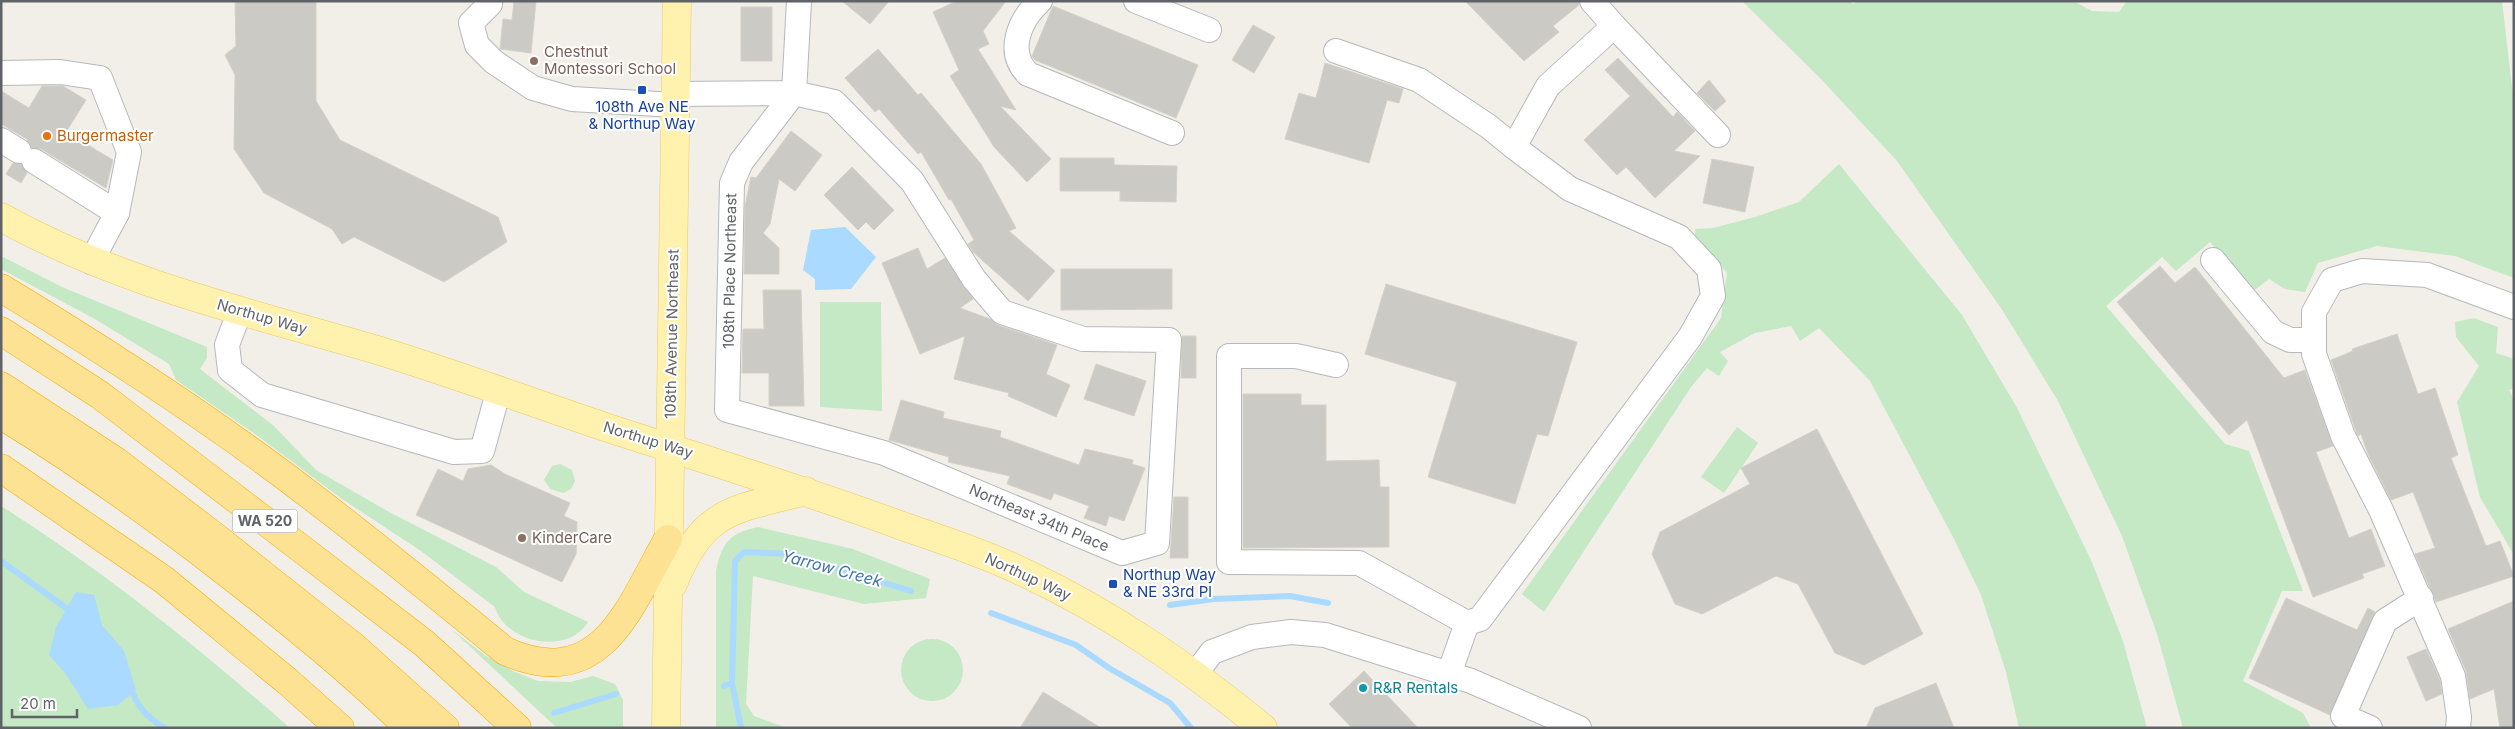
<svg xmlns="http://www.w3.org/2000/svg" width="2515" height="729" font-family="Inter,sans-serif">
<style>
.green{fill:#c5e8c5}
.water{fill:#aadaff}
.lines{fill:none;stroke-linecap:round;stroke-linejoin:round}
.stream{stroke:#aadaff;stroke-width:6}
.building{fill:#cccac5;stroke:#d6d1c6}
.minor-casing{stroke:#b5b8bc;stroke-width:26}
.major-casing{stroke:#f2c960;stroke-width:29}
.highway-casing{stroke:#f9ab00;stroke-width:29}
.minor{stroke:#fff;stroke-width:24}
.major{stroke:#fff2af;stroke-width:28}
.highway{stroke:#fde293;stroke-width:28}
.education-dot{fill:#8d6e63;stroke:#fff;stroke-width:2}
.transit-dot{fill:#1a4fb4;stroke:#fff;stroke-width:2}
.food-dot{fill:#e8710a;stroke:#fff;stroke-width:2}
.culture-dot{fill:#0f9aa8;stroke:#fff;stroke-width:2}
.labels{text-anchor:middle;stroke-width:4;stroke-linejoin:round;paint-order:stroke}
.shield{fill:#fff;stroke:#8f9295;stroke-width:1}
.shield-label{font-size:14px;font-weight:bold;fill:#5f6368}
.education-label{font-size:15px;fill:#785e54;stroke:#fff;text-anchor:start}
.transit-label{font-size:15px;fill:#164399;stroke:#fff}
.food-label{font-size:15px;fill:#c56008;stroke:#fff;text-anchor:start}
.street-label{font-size:15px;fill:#5f6368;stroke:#fff}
.culture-label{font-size:15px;fill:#0d838f;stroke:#fff;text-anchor:start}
.water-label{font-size:16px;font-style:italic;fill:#4174aa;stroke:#fff}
</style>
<rect width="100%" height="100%" fill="#f1efe8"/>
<g class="green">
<path d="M 1742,1 L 1848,1 L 1854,4 L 1857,1 L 2073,1 L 2092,11 L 2119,12 L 2127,1 L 2502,1 L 2514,105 L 2514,278 L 2455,256 L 2377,246 L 2318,263 L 2305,292 L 2285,289 L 2269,279 L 2252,292 L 2210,242 L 2176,271 L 2162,257 L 2106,306 L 2225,444 L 2249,451 L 2303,591 L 2282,591 L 2243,681 L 2303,713 L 2311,728 L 2183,728 L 2157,634 L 2122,536 L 2058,401 L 2001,308 L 1897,161 L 1821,79 Z"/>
<path d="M 1839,164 L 1962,315 L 2016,406 L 2091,560 L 2123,641 L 2147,728 L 2019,728 L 2006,672 L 1981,595 L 1954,539 L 1870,381 L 1819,328 L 1800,341 L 1791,326 L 1755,333 L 1720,352 L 1728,361 L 1719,376 L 1707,368 L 1691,387 L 1544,612 L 1522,594 L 1721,318 L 1727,273 L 1695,236 L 1695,229 L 1713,228 L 1755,217 L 1799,202 Z"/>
<path d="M 1,256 L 62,287 L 207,347 L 207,358 L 200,369 L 274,426 L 316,470 L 389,512 L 496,567 L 524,592 L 588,622 C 568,656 505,643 495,607 L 421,551 L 342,499 L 255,434 L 176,380 L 169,364 L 93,318 L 1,269 Z"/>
<path d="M 820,302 L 881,302 L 882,411 L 820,407 Z"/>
<path d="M 2474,318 L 2498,327 L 2496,353 L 2514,359 L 2514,388 L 2509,390 L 2514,401 L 2514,555 L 2480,497 L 2457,402 L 2479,366 L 2456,337 L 2455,322 Z"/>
<path d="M 1737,427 L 1758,443 L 1724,493 L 1701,477 Z"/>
<path d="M 560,464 L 572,470 L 575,481 L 571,489 L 563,493 L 550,489 L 544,480 L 552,466 Z"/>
<path d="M 1,506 C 104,571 199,648 290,728 L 1,728 Z"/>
<path d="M 758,527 L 853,549 L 930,579 L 926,598 L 864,604 L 753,576 L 746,704 L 754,716 L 787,728 L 716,728 L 716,571 C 722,542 730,533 758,527 Z"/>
<path d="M 451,629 L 486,656 L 515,672 L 538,681 L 570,682 L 593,676 L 615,684 L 623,700 L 623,728 L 557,728 Z"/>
<circle cx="932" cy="670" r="31"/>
</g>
<g class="water">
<path d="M 845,227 L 876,257 L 851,289 L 815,290 L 815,279 L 803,270 L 811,230 Z"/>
<path d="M 76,592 L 94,595 L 102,625 L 124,651 L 136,690 L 118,705 L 88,709 L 65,673 L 49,655 L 56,627 Z"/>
</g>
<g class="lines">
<g class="stream">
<path d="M 1,561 L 73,613"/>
<path d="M 1170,605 L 1214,599 L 1290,596 L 1328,603"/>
<path d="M 991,613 L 1076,645 L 1109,668 L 1170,703 L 1191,728"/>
<path d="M 732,683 L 741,728"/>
<path d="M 724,686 L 732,683 L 735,561 L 744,552 L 790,554 L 911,591"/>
<path d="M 130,687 C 138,707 146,717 165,728"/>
<path d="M 554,713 L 616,694"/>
</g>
</g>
<g class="building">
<path d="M 235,1 L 316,1 L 316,101 L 340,140 L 498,217 L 507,242 L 444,282 L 354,237 L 342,244 L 332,229 L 264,193 L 234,149 L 235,75 L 225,55 L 236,46 Z"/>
<path d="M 514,1 L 536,1 L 531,53 L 500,49 L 503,19 L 512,20 Z"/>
<path d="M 842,1 L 889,1 L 870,24 Z"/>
<path d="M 957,1 L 1006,1 L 983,31 L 989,44 L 978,49 L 1016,110 L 1000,106 L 1051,159 L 1027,182 L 994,147 L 950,76 L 959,70 L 933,12 Z"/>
<path d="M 1465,1 L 1579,1 L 1579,5 L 1553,26 L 1559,32 L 1524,61 Z"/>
<path d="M 1053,6 L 1198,65 L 1176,118 L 1035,60 L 1032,56 Z"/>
<rect x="741" y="7" width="31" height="54"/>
<path d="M 1253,25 L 1275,37 L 1254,73 L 1232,60 Z"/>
<path d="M 878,49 L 918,95 L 921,93 L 981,164 L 1016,228 L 1009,231 L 1055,271 L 1028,301 L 973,252 L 968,244 L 974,240 L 951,199 L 949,200 L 921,152 L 918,154 L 879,109 L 875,112 L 845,78 Z"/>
<path d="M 1618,58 L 1673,117 L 1677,112 L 1695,131 L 1674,151 L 1700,156 L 1655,198 L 1626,167 L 1617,175 L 1584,140 L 1630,96 L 1605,70 Z"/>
<path d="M 1325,63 L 1403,89 L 1399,103 L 1387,100 L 1369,163 L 1285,139 L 1299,93 L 1316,98 Z"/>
<path d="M 1709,80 L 1726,101 L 1715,111 L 1697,93 Z"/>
<path d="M 42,86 L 63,86 L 86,100 L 66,132 L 113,160 L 106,188 L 41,149 L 32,148 L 27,139 L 1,124 L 1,91 L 29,108 Z"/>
<path d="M 791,131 L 822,155 L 795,191 L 779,179 L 770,224 L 763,233 L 779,248 L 779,274 L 744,274 L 745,206 L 751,177 L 756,178 Z"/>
<path d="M 1060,158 L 1114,158 L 1114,165 L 1177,166 L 1176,202 L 1120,201 L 1120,191 L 1060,191 Z"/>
<path d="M 1712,159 L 1754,167 L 1745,212 L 1703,203 Z"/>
<path d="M 13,163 L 21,164 L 27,173 L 21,183 L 6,174 Z"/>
<path d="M 852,167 L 894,210 L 874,230 L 866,222 L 858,230 L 824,195 Z"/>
<path d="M 918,248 L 927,269 L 945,258 L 973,299 L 960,308 L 990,319 L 998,325 L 1057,345 L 1046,374 L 1070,385 L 1056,417 L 1008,396 L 1009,393 L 954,379 L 965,336 L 920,354 L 882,263 Z"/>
<path d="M 2160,266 L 2175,283 L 2195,267 L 2284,378 L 2305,370 L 2333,446 L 2316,452 L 2349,538 L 2371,529 L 2385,566 L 2362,574 L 2364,578 L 2313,597 L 2247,420 L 2229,435 L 2117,302 Z"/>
<path d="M 1061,269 L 1172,269 L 1172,309 L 1061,310 Z"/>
<path d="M 1386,284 L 1577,342 L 1548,436 L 1537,434 L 1515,504 L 1428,477 L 1457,382 L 1365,354 Z"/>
<path d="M 763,290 L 801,290 L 804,406 L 769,406 L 769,373 L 742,373 L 743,329 L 764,329 Z"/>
<path d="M 2397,334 L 2418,394 L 2435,388 L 2458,455 L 2451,458 L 2486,546 L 2500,541 L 2514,576 L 2436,602 L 2415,554 L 2435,548 L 2413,492 L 2391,500 L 2368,454 L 2361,434 L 2358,436 L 2356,431 L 2331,360 L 2353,351 L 2352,349 Z"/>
<path d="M 1182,336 L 1196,336 L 1196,378 L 1181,378 Z"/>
<path d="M 1096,364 L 1146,381 L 1134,416 L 1084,399 Z"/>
<path d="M 1243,394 L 1301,394 L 1301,405 L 1326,405 L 1326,461 L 1379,460 L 1380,487 L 1389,487 L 1389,547 L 1243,548 Z"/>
<path d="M 901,400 L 944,412 L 943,418 L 1001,431 L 1000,437 L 1079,465 L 1085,449 L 1133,460 L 1132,464 L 1145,468 L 1124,521 L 1109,516 L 1106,526 L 1084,518 L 1089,506 L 1054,493 L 1051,500 L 1007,484 L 1010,476 L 948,462 L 949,457 L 889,440 Z"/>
<path d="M 1817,429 L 1923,634 L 1864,665 L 1835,653 L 1798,584 L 1776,576 L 1702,614 L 1675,604 L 1652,554 L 1660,532 L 1750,484 L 1741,468 Z"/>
<path d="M 491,465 L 505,474 L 570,503 L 564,516 L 577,522 L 576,554 L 562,582 L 416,515 L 438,469 L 463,481 L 468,469 Z"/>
<path d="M 1174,497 L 1188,497 L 1188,558 L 1170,558 Z"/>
<path d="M 2286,598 L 2357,630 L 2368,608 L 2375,612 L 2330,715 L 2249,678 Z"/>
<path d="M 2514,601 L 2514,728 L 2500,728 L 2494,689 L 2470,699 L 2466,671 L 2448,629 Z"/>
<path d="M 2426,649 L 2440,680 L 2442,694 L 2426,701 L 2407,657 Z"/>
<path d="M 1364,671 L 1418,728 L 1352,728 L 1329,704 Z"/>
<path d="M 1936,683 L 1954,728 L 1866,728 L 1875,708 Z"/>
<path d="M 1043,692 L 1101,728 L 1020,728 Z"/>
</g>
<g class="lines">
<defs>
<g id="minor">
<path d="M 490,1 L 490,4 L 471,23 L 477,45 L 494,62 L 533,88 L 572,99 L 675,105"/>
<path d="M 1040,1 C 1019,20 1006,52 1028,74 L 1172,133"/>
<path d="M 1136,1 L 1209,30"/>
<path d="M 1592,1 L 1614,26"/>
<path d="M 1336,51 L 1419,80 L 1488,126 L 1514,147"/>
<path d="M 1,73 L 60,72 L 100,78 L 129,152 L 117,213 L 91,262"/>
<path d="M 675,94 L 794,93 L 834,102 L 912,181 L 974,279 L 1002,312 L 1083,339 L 1169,340 L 1157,543 L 1122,553 L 884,453 L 727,410 L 732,183 L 741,162 L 794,93 L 799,1"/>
<path d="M 1,140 L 19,151"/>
<path d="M 34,161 L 117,213"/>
<path d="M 2213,260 L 2273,332 L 2290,340 L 2314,340"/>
<path d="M 240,310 L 227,345 L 230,370 L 262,395 L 454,452 L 482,451 L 499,389"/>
<path d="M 1336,365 L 1296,356 L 1229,356 L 1229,562 L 1359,563 L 1467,623"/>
<path d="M 1196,673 L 1212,652 L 1252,637 L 1291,632 L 1325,635 L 1471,681 L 1579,728"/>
<path d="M 1449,674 L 1467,623 L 1480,619 L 1690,337 L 1713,296 L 1709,269 L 1679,237 L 1570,189 L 1514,147 L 1548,86 L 1614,26 L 1718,135"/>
<path d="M 2370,728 L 2343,716 L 2385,621 L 2421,598"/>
<path d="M 2458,728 L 2459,717 L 2453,676 L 2381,510 L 2343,436 L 2314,354 L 2314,312 L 2332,280 L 2362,271 L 2427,275 L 2514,307"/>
</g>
<g id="major">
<path d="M 1,217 C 119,283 248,312 377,350 C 456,374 533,403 611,429 C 710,461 808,491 905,527 C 946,541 988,555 1027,574 C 1114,615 1188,667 1263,728"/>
<path d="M 673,584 C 703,508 734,510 806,491"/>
<path d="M 666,728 L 677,1"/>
</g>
<g id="highway">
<path d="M 1,288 C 97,346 192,407 282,474 C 358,531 432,591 505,651 C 602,694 629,607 668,539"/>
<path d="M 1,331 L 100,395 L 299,547 L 425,644 L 517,728"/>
<path d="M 1,386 L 117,462 L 214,536 L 353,646 L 445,728"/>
<path d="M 1,415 C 80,463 155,517 227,573 C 290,622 352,672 409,728"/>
<path d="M 1,468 L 164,580 L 287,681 L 340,728"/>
</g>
</defs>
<use href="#minor" class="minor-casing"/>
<use href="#major" class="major-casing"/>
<use href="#highway" class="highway-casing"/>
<use href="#minor" class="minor"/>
<use href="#major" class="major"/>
<use href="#highway" class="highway"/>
</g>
<g class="education-dot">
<circle cx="534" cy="61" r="5"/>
<circle cx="522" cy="538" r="5"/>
</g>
<g class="transit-dot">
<rect x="637" y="85" width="10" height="10" rx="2.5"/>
<rect x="1108" y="579" width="10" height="10" rx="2.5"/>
</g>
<circle class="food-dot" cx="47" cy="136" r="5"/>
<circle class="culture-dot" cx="1363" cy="688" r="5"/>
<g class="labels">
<rect class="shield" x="232.5" y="509.5" width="65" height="23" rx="4"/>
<g class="shield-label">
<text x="265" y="526">WA 520</text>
</g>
<g class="education-label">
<text x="544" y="57">Chestnut<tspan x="544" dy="17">Montessori School</tspan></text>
<text x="532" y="543">KinderCare</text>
</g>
<g class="transit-label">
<text x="642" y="112">108th Ave NE<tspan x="642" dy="17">&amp; Northup Way</tspan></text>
<text x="1123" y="580" text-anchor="start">Northup Way<tspan x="1123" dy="17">&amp; NE 33rd Pl</tspan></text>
</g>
<g class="food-label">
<text x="57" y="141">Burgermaster</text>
</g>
<g class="street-label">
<text transform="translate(730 271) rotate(-89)" y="5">108th Place Northeast</text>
<text transform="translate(262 317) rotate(16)" y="5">Northup Way</text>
<text transform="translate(672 334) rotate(-89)" y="5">108th Avenue Northeast</text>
<text transform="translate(648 440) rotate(17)" y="5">Northup Way</text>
<text transform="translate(1039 518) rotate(23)" y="5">Northeast 34th Place</text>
<text transform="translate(1028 577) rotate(25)" y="5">Northup Way</text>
</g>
<g class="culture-label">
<text x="1373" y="693">R&amp;R Rentals</text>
</g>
<g class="water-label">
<text transform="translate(832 568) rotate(15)" y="6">Yarrow Creek</text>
</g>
</g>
<rect width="2515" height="729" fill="none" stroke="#5f6368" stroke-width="5"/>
<path d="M12 709v8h65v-8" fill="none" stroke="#5f6368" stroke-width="2.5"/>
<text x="20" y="709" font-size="15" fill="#5f6368" stroke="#ffffff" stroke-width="4" paint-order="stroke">20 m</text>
</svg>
